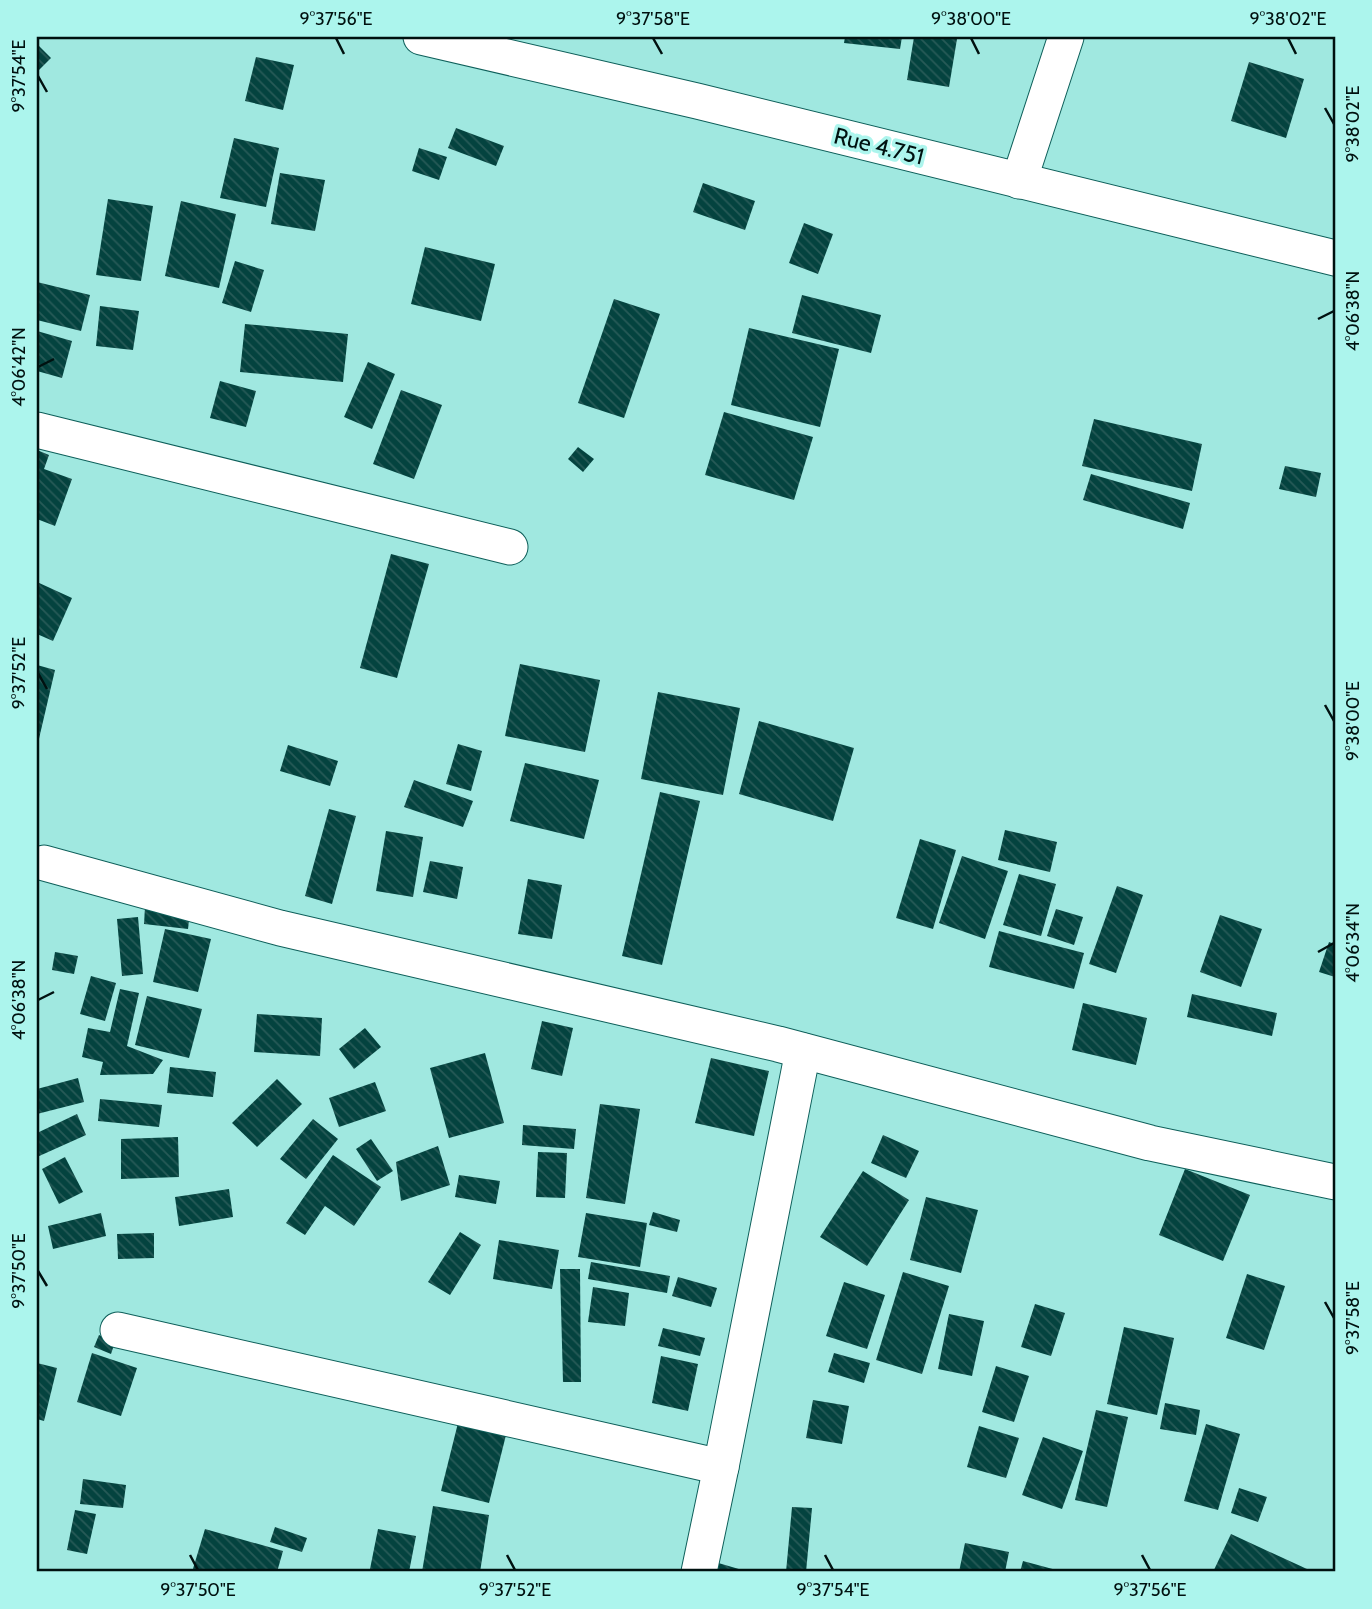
<svg xmlns="http://www.w3.org/2000/svg" width="1372" height="1609" font-family="Cabin,sans-serif">
<style>
.building{fill:url(#building-back-hatch)}
.lines{fill:none;stroke-linecap:round;stroke-linejoin:round}
.street-casing{stroke:#0e5f5a;stroke-width:37}
.street{stroke:#fff;stroke-width:35}
.ticks{fill:none;stroke:#001110;stroke-width:2.5}
.labels{text-anchor:middle;stroke-width:7;stroke-linejoin:round;paint-order:stroke}
.street-label{font-size:23px;fill:#001110;stroke:#acf5ed}
.neatline{fill:none;stroke:#001110;stroke-width:2.5}
.ticks-label{font-size:18px;text-anchor:middle;fill:#001110}
</style>
<defs>
<pattern id="building-back-hatch" width="6" height="6" patternUnits="userSpaceOnUse" patternTransform="scale(1.75)"><rect width="6" height="6" fill="#04433f"/><path d="M-1 5l2 2M0 0l6 6M5-1l2 2" fill="none" stroke="#275a57"/></pattern>
</defs>
<rect width="100%" height="100%" fill="#a0e8e0"/>
<g class="building">
<path d="M 845,37 L 902,37 L 900,49 L 844,43 Z"/>
<path d="M 914,37 L 957,39 L 949,87 L 907,80 Z"/>
<path d="M 37,44 L 51,58 L 37,72 Z"/>
<path d="M 256,57 L 294,65 L 283,110 L 245,101 Z"/>
<path d="M 1249,62 L 1304,79 L 1286,138 L 1231,121 Z"/>
<path d="M 456,128 L 504,146 L 496,166 L 448,148 Z"/>
<path d="M 234,138 L 279,148 L 266,207 L 220,198 Z"/>
<path d="M 419,148 L 447,157 L 439,180 L 412,171 Z"/>
<path d="M 280,173 L 325,180 L 315,231 L 271,224 Z"/>
<path d="M 703,183 L 755,201 L 745,230 L 693,212 Z"/>
<path d="M 108,199 L 153,206 L 141,281 L 96,275 Z"/>
<path d="M 181,201 L 236,214 L 219,288 L 165,276 Z"/>
<path d="M 804,223 L 833,234 L 818,274 L 789,263 Z"/>
<path d="M 425,247 L 495,264 L 481,321 L 411,304 Z"/>
<path d="M 235,261 L 264,270 L 251,312 L 222,303 Z"/>
<path d="M 37,282 L 90,295 L 81,331 L 37,320 Z"/>
<path d="M 802,295 L 881,315 L 871,353 L 792,333 Z"/>
<path d="M 614,299 L 660,314 L 624,418 L 578,403 Z"/>
<path d="M 100,306 L 139,311 L 133,350 L 96,346 Z"/>
<path d="M 245,324 L 348,334 L 343,382 L 240,372 Z"/>
<path d="M 749,328 L 839,349 L 820,427 L 731,405 Z"/>
<path d="M 37,331 L 72,341 L 62,378 L 37,371 Z"/>
<path d="M 368,362 L 395,374 L 372,429 L 344,417 Z"/>
<path d="M 220,381 L 256,391 L 246,427 L 210,418 Z"/>
<path d="M 401,390 L 442,405 L 414,479 L 373,464 Z"/>
<path d="M 724,412 L 813,437 L 794,500 L 705,475 Z"/>
<path d="M 1094,419 L 1202,444 L 1192,491 L 1082,466 Z"/>
<path d="M 578,447 L 594,459 L 583,472 L 568,459 Z"/>
<path d="M 37,450 L 49,455 L 44,469 L 72,479 L 55,526 L 37,519 Z"/>
<path d="M 1285,466 L 1321,473 L 1316,497 L 1279,489 Z"/>
<path d="M 1091,474 L 1190,503 L 1183,529 L 1083,500 Z"/>
<path d="M 391,554 L 429,564 L 397,678 L 360,668 Z"/>
<path d="M 37,582 L 72,598 L 53,641 L 37,634 Z"/>
<path d="M 520,664 L 600,680 L 585,752 L 505,736 Z"/>
<path d="M 37,665 L 55,670 L 38,743 L 37,743 Z"/>
<path d="M 658,692 L 740,708 L 723,795 L 641,779 Z"/>
<path d="M 759,721 L 854,748 L 833,821 L 739,794 Z"/>
<path d="M 458,744 L 482,751 L 471,791 L 446,784 Z"/>
<path d="M 288,745 L 338,761 L 330,786 L 280,771 Z"/>
<path d="M 525,763 L 599,780 L 584,839 L 510,821 Z"/>
<path d="M 414,780 L 473,801 L 463,827 L 404,807 Z"/>
<path d="M 660,792 L 700,801 L 662,965 L 622,956 Z"/>
<path d="M 329,809 L 356,816 L 332,904 L 305,896 Z"/>
<path d="M 1005,830 L 1057,842 L 1050,872 L 998,860 Z"/>
<path d="M 386,831 L 423,837 L 413,897 L 376,891 Z"/>
<path d="M 920,839 L 956,850 L 933,929 L 896,918 Z"/>
<path d="M 962,856 L 1008,871 L 985,939 L 939,923 Z"/>
<path d="M 430,861 L 463,867 L 457,899 L 423,892 Z"/>
<path d="M 1019,874 L 1056,884 L 1041,936 L 1003,925 Z"/>
<path d="M 528,879 L 562,885 L 552,939 L 518,934 Z"/>
<path d="M 1117,886 L 1143,895 L 1116,973 L 1089,964 Z"/>
<path d="M 145,907 L 190,912 L 188,929 L 144,924 Z"/>
<path d="M 1056,909 L 1083,917 L 1074,945 L 1047,936 Z"/>
<path d="M 1220,915 L 1262,929 L 1241,987 L 1200,972 Z"/>
<path d="M 138,917 L 143,974 L 122,976 L 117,919 Z"/>
<path d="M 165,929 L 211,939 L 198,992 L 153,982 Z"/>
<path d="M 999,931 L 1084,953 L 1074,989 L 989,967 Z"/>
<path d="M 1329,942 L 1335,944 L 1335,977 L 1319,972 Z"/>
<path d="M 55,952 L 78,956 L 74,974 L 52,970 Z"/>
<path d="M 91,976 L 116,983 L 105,1021 L 80,1014 Z"/>
<path d="M 120,989 L 139,993 L 127,1046 L 163,1060 L 153,1074 L 100,1075 L 103,1062 L 82,1057 L 88,1028 L 110,1032 Z"/>
<path d="M 1192,994 L 1277,1013 L 1272,1036 L 1187,1017 Z"/>
<path d="M 147,996 L 202,1009 L 189,1058 L 135,1045 Z"/>
<path d="M 1083,1003 L 1147,1018 L 1136,1065 L 1072,1050 Z"/>
<path d="M 257,1014 L 322,1018 L 320,1056 L 254,1052 Z"/>
<path d="M 542,1021 L 573,1028 L 562,1076 L 531,1069 Z"/>
<path d="M 365,1028 L 381,1047 L 354,1069 L 339,1049 Z"/>
<path d="M 485,1053 L 504,1123 L 449,1138 L 430,1068 Z"/>
<path d="M 711,1058 L 769,1071 L 754,1136 L 695,1123 Z"/>
<path d="M 170,1067 L 216,1072 L 213,1097 L 167,1093 Z"/>
<path d="M 78,1078 L 84,1102 L 37,1114 L 37,1089 Z"/>
<path d="M 277,1079 L 302,1104 L 257,1147 L 232,1123 Z"/>
<path d="M 375,1082 L 386,1111 L 339,1127 L 329,1098 Z"/>
<path d="M 100,1099 L 162,1105 L 159,1127 L 98,1121 Z"/>
<path d="M 600,1104 L 640,1109 L 625,1204 L 586,1198 Z"/>
<path d="M 77,1114 L 86,1135 L 37,1157 L 37,1133 Z"/>
<path d="M 313,1119 L 338,1139 L 306,1179 L 280,1159 Z"/>
<path d="M 523,1125 L 576,1129 L 574,1149 L 522,1145 Z"/>
<path d="M 883,1135 L 919,1151 L 906,1178 L 871,1163 Z"/>
<path d="M 178,1137 L 179,1177 L 121,1179 L 121,1139 Z"/>
<path d="M 371,1139 L 393,1171 L 377,1181 L 356,1149 Z"/>
<path d="M 438,1146 L 450,1185 L 401,1201 L 396,1162 Z"/>
<path d="M 538,1152 L 567,1153 L 565,1198 L 536,1197 Z"/>
<path d="M 333,1155 L 381,1187 L 354,1226 L 325,1206 L 305,1235 L 286,1223 Z"/>
<path d="M 65,1157 L 83,1192 L 59,1204 L 42,1169 Z"/>
<path d="M 1185,1169 L 1250,1195 L 1223,1261 L 1159,1235 Z"/>
<path d="M 863,1171 L 909,1200 L 867,1266 L 820,1237 Z"/>
<path d="M 459,1175 L 500,1181 L 496,1204 L 455,1197 Z"/>
<path d="M 229,1189 L 233,1217 L 179,1226 L 175,1197 Z"/>
<path d="M 926,1197 L 978,1210 L 961,1273 L 910,1260 Z"/>
<path d="M 653,1212 L 680,1220 L 677,1232 L 649,1225 Z"/>
<path d="M 101,1213 L 106,1236 L 53,1249 L 48,1226 Z"/>
<path d="M 586,1213 L 647,1223 L 640,1267 L 578,1257 Z"/>
<path d="M 460,1232 L 481,1245 L 450,1295 L 428,1282 Z"/>
<path d="M 154,1233 L 154,1258 L 118,1259 L 117,1234 Z"/>
<path d="M 499,1240 L 559,1250 L 552,1289 L 493,1279 Z"/>
<path d="M 591,1262 L 670,1276 L 667,1293 L 588,1279 Z"/>
<path d="M 560,1269 L 580,1269 L 581,1382 L 563,1382 Z"/>
<path d="M 903,1272 L 949,1286 L 922,1374 L 876,1360 Z"/>
<path d="M 1247,1274 L 1285,1286 L 1264,1350 L 1226,1338 Z"/>
<path d="M 678,1277 L 717,1288 L 711,1307 L 672,1296 Z"/>
<path d="M 844,1282 L 885,1295 L 867,1349 L 826,1336 Z"/>
<path d="M 593,1287 L 629,1293 L 625,1326 L 588,1322 Z"/>
<path d="M 1035,1304 L 1065,1313 L 1051,1356 L 1021,1347 Z"/>
<path d="M 949,1314 L 984,1321 L 972,1376 L 938,1369 Z"/>
<path d="M 1124,1327 L 1174,1338 L 1157,1415 L 1107,1404 Z"/>
<path d="M 663,1328 L 705,1338 L 700,1356 L 658,1346 Z"/>
<path d="M 99,1335 L 115,1342 L 111,1354 L 94,1347 Z"/>
<path d="M 92,1353 L 137,1368 L 121,1416 L 77,1402 Z"/>
<path d="M 834,1353 L 870,1363 L 864,1383 L 828,1372 Z"/>
<path d="M 661,1356 L 698,1364 L 688,1411 L 652,1403 Z"/>
<path d="M 37,1363 L 57,1368 L 44,1421 L 37,1419 Z"/>
<path d="M 996,1366 L 1029,1376 L 1014,1422 L 982,1412 Z"/>
<path d="M 813,1400 L 849,1406 L 842,1444 L 806,1438 Z"/>
<path d="M 1165,1403 L 1200,1410 L 1196,1435 L 1160,1429 Z"/>
<path d="M 1096,1410 L 1128,1417 L 1107,1507 L 1075,1500 Z"/>
<path d="M 459,1419 L 507,1431 L 489,1503 L 441,1491 Z"/>
<path d="M 1206,1424 L 1240,1434 L 1218,1510 L 1184,1501 Z"/>
<path d="M 979,1426 L 1019,1438 L 1006,1478 L 967,1467 Z"/>
<path d="M 1043,1437 L 1083,1451 L 1062,1509 L 1022,1495 Z"/>
<path d="M 83,1479 L 126,1485 L 123,1508 L 80,1504 Z"/>
<path d="M 1239,1488 L 1267,1497 L 1258,1522 L 1231,1513 Z"/>
<path d="M 433,1506 L 489,1515 L 480,1572 L 422,1572 Z"/>
<path d="M 792,1507 L 812,1508 L 806,1572 L 786,1572 Z"/>
<path d="M 75,1510 L 96,1514 L 87,1554 L 67,1550 Z"/>
<path d="M 275,1527 L 307,1538 L 302,1552 L 270,1542 Z"/>
<path d="M 205,1529 L 283,1551 L 277,1572 L 192,1572 Z"/>
<path d="M 378,1529 L 416,1536 L 409,1572 L 390,1572 L 370,1569 Z"/>
<path d="M 1231,1534 L 1307,1569 L 1306,1572 L 1213,1572 Z"/>
<path d="M 965,1543 L 1009,1552 L 1005,1572 L 959,1572 Z"/>
<path d="M 1023,1561 L 1060,1571 L 1060,1572 L 1020,1572 Z"/>
<path d="M 715,1562 L 749,1572 L 712,1572 Z"/>
</g>
<g class="lines">
<defs>
<g id="street">
<path d="M 421,37 L 697,101 L 1335,258"/>
<path d="M 1019,181 L 1066,37"/>
<path d="M 37,430 L 510,547"/>
<path d="M 44,863 L 280,928 L 778,1044 L 1150,1143 L 1335,1182"/>
<path d="M 118,1330 L 721,1467 L 803,1051"/>
<path d="M 699,1572 L 721,1467"/>
</g>
</defs>
<use href="#street" class="street-casing"/>
<use href="#street" class="street"/>
</g>
<path class="ticks" d="M 336,38 L 344,54M 653,38 L 662,54M 971,38 L 979,54M 1288,38 L 1296,54M 38,76 L 47,92M 1325,108 L 1334,124M 1318,319 L 1334,311M 38,367 L 54,359M 38,673 L 47,689M 1325,705 L 1334,721M 1318,952 L 1334,943M 38,1000 L 54,992M 38,1271 L 47,1286M 1325,1302 L 1334,1318M 190,1555 L 198,1570M 507,1555 L 515,1570M 825,1555 L 833,1570M 1142,1555 L 1150,1570"/>
<g class="labels">
<g class="street-label">
<text transform="translate(879 146) rotate(14)" y="8">Rue 4.751</text>
</g>
</g>
<rect width="1372" height="1609" fill="none" stroke="#acf5ed" stroke-width="77"/>
<rect x="38" y="38" width="1296" height="1532" class="neatline"/>
<g class="ticks-label">
<text x="336" y="25">9°37'56"E</text>
<text x="653" y="25">9°37'58"E</text>
<text x="971" y="25">9°38'00"E</text>
<text x="1288" y="25">9°38'02"E</text>
<text transform="translate(19 76) rotate(-90)" y="6">9°37'54"E</text>
<text transform="translate(1353 124) rotate(-90)" y="6">9°38'02"E</text>
<text transform="translate(1353 311) rotate(-90)" y="6">4°06'38"N</text>
<text transform="translate(19 367) rotate(-90)" y="6">4°06'42"N</text>
<text transform="translate(19 673) rotate(-90)" y="6">9°37'52"E</text>
<text transform="translate(1353 721) rotate(-90)" y="6">9°38'00"E</text>
<text transform="translate(1353 943) rotate(-90)" y="6">4°06'34"N</text>
<text transform="translate(19 1000) rotate(-90)" y="6">4°06'38"N</text>
<text transform="translate(19 1271) rotate(-90)" y="6">9°37'50"E</text>
<text transform="translate(1353 1318) rotate(-90)" y="6">9°37'58"E</text>
<text x="198" y="1596">9°37'50"E</text>
<text x="515" y="1596">9°37'52"E</text>
<text x="833" y="1596">9°37'54"E</text>
<text x="1150" y="1596">9°37'56"E</text>
</g>
</svg>
